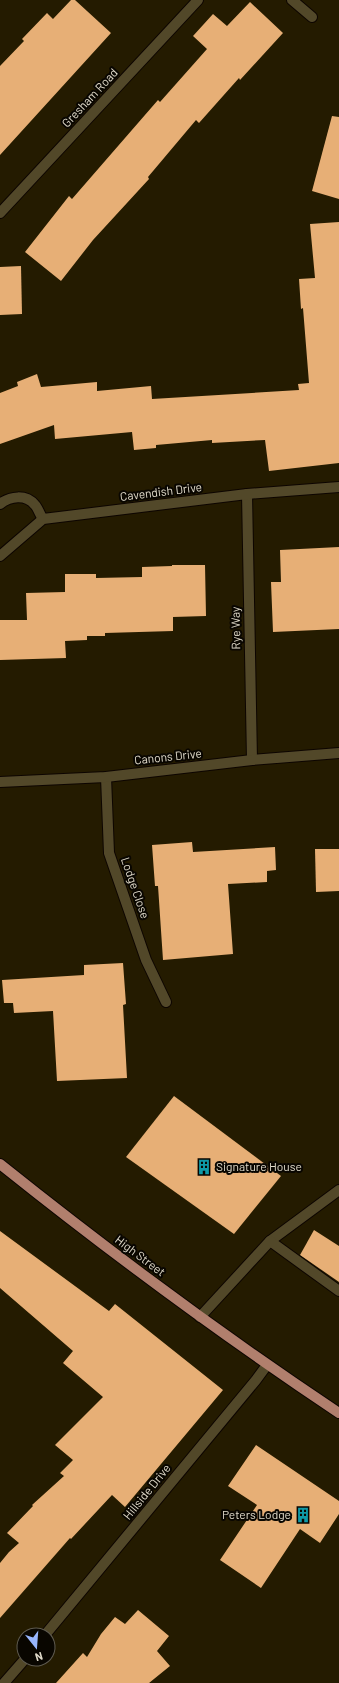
<svg xmlns="http://www.w3.org/2000/svg" width="339" height="1683" font-family="Barlow,sans-serif">
<style>
.building{fill:#e7af76}
.lines{fill:none;stroke-linecap:round;stroke-linejoin:round}
.minor-casing{stroke:#0d0500;stroke-width:12}
.major-casing{stroke:#0d0500;stroke-width:12}
.minor{stroke:#524829;stroke-width:10}
.major{stroke:#b17f6d;stroke-width:10}
.labels{text-anchor:middle;stroke-width:4;stroke-linejoin:round;paint-order:stroke}
.street-label{font-size:12px;fill:#e0dac9;stroke:#090600}
.poi-label{font-size:12px;fill:#e0dac9;stroke:#090600;text-anchor:start}
</style>
<rect width="100%" height="100%" fill="#241b00"/>
<g class="building">
<path d="M 71,0 L 75,0 L 111,33 L 0,155 L 0,66 L 24,41 L 22,39 L 47,13 L 53,19 Z"/>
<path d="M 250,2 L 283,33 L 240,80 L 239,78 L 199,123 L 196,120 L 148,177 L 149,179 L 93,240 L 61,281 L 25,252 L 69,196 L 72,199 L 158,100 L 160,102 L 207,49 L 193,36 L 213,14 L 227,26 Z"/>
<path d="M 332,116 L 339,117 L 339,199 L 312,191 Z"/>
<path d="M 339,222 L 339,463 L 269,471 L 265,440 L 212,443 L 212,440 L 156,445 L 156,448 L 134,450 L 132,432 L 55,439 L 54,425 L 0,444 L 0,393 L 18,386 L 17,382 L 37,374 L 41,387 L 97,382 L 97,391 L 151,386 L 152,399 L 299,390 L 298,384 L 309,383 L 303,308 L 301,309 L 299,279 L 315,278 L 310,224 Z"/>
<path d="M 21,266 L 22,314 L 0,315 L 0,267 Z"/>
<path d="M 339,547 L 339,629 L 273,632 L 271,582 L 281,582 L 280,550 Z"/>
<path d="M 172,565 L 205,565 L 206,616 L 173,617 L 173,631 L 105,633 L 105,636 L 87,636 L 87,640 L 65,641 L 66,658 L 0,660 L 0,620 L 27,620 L 26,593 L 65,592 L 65,574 L 96,574 L 96,578 L 142,577 L 142,567 L 172,566 Z"/>
<path d="M 192,842 L 193,852 L 275,847 L 276,870 L 267,871 L 267,882 L 228,884 L 233,954 L 163,960 L 158,886 L 155,886 L 152,845 Z"/>
<path d="M 315,849 L 339,849 L 339,891 L 316,892 Z"/>
<path d="M 123,963 L 126,1004 L 123,1005 L 127,1078 L 57,1081 L 53,1011 L 14,1013 L 13,1003 L 4,1003 L 2,980 L 84,975 L 84,965 Z"/>
<path d="M 174,1096 L 281,1176 L 234,1234 L 126,1157 Z"/>
<path d="M 314,1230 L 339,1246 L 339,1282 L 300,1255 Z"/>
<path d="M 0,1231 L 109,1311 L 115,1304 L 223,1390 L 125,1507 L 112,1495 L 71,1539 L 70,1538 L 0,1618 L 0,1563 L 9,1552 L 19,1543 L 7,1533 L 33,1506 L 32,1505 L 64,1476 L 60,1473 L 73,1460 L 55,1445 L 103,1397 L 63,1363 L 73,1351 L 0,1288 Z"/>
<path d="M 256,1445 L 339,1501 L 339,1514 L 320,1543 L 300,1529 L 261,1588 L 220,1560 L 257,1505 L 228,1486 Z"/>
<path d="M 138,1610 L 169,1636 L 157,1651 L 170,1666 L 149,1683 L 56,1683 L 83,1653 L 87,1657 L 101,1634 L 115,1617 L 125,1624 Z"/>
</g>
<g class="lines">
<defs>
<g id="minor">
<path d="M 292,0 L 312,17"/>
<path d="M 0,213 L 198,0"/>
<path d="M 247,494 L 252,760"/>
<path d="M 0,504 C 10,496 26,494 35,505 C 38,508 40,515 43,519"/>
<path d="M 0,556 L 43,519 L 247,494 L 339,487"/>
<path d="M 106,777 L 109,853 L 146,960 L 166,1002"/>
<path d="M 0,782 L 106,777 L 252,760 L 339,753"/>
<path d="M 270,1241 L 339,1190"/>
<path d="M 200,1317 L 270,1241 L 339,1291"/>
<path d="M 45,1635 L 256,1380 L 267,1365"/>
<path d="M 4,1683 L 25,1659"/>
</g>
<path id="major" d="M 0,1164 C 110,1252 222,1335 339,1413"/>
</defs>
<use href="#minor" class="minor-casing"/>
<use href="#major" class="major-casing"/>
<use href="#minor" class="minor"/>
<use href="#major" class="major"/>
</g>
<defs>
<symbol id="building-bare" viewBox="-9 -9 18 18"><path d="M-4-6H4V6H1V3H-1V6H-4ZM-2.5-4.3h1.7v1.8h-1.7ZM.8-4.3h1.7v1.8H.8ZM-2.5-1h1.7V.8h-1.7ZM.8-1h1.7V.8H.8Z" fill="#0f9aa8" stroke="#090600" stroke-width="2.5" paint-order="stroke"/></symbol>
</defs>
<g fill-rule="evenodd">
<use href="#building-bare" x="193" y="1156" width="22" height="22"/>
<use href="#building-bare" x="292" y="1504" width="22" height="22"/>
</g>
<g class="labels">
<g class="street-label">
<text transform="translate(90 98) rotate(-47)" y="4">Gresham Road</text>
<text transform="translate(161 492) rotate(-7)" y="4">Cavendish Drive</text>
<text transform="translate(236 628) rotate(-91)" y="4">Rye Way</text>
<text transform="translate(168 757) rotate(-6)" y="4">Canons Drive</text>
<text transform="translate(135 888) rotate(71)" y="4">Lodge Close</text>
<text transform="translate(140 1256) rotate(37)" y="4">High Street</text>
<text transform="translate(147 1492) rotate(-51)" y="4">Hillside Drive</text>
</g>
<g class="poi-label">
<text x="216" y="1171">Signature House</text>
<text x="291" y="1519" text-anchor="end">Peters Lodge</text>
</g>
</g>
<g transform="translate(36 1647) rotate(163)"><circle r="19" fill="#090600" stroke="#5f5b50"/>
<path d="M0-3L7 15L0 10L-7 15Z" fill="#97b6fd"/>
<text y="-6" font-size="11" font-weight="bold" text-anchor="middle" fill="#e0dac9">N</text>
</g>
</svg>
